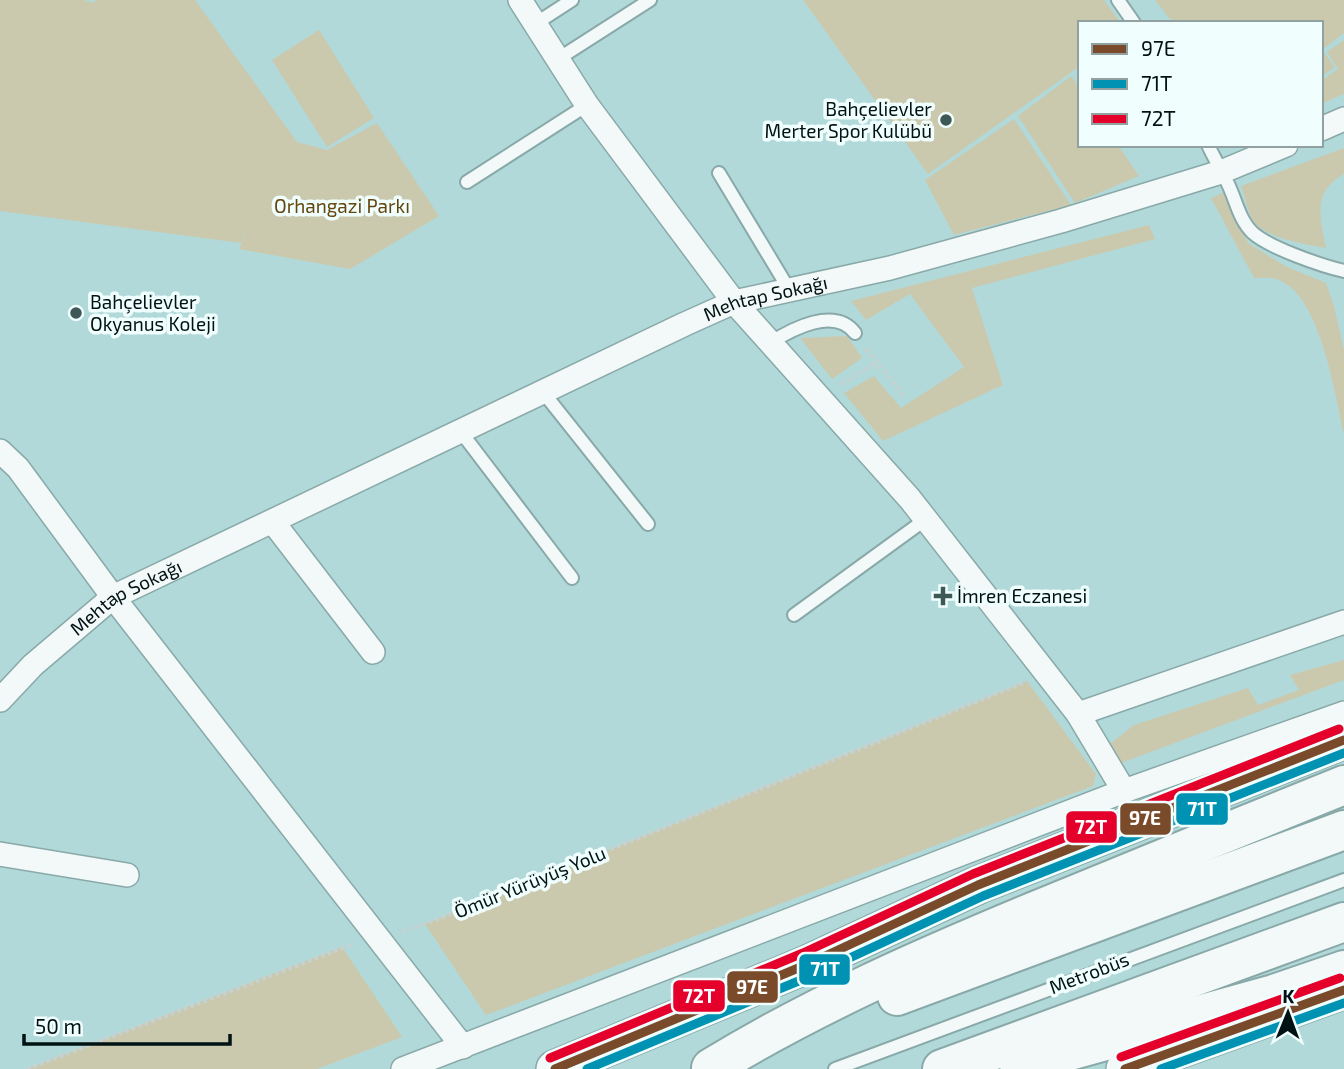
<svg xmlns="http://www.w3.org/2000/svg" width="1344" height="1069" font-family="'Exo 2',sans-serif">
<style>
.green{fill:#cac9ae}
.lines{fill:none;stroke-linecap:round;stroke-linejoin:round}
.service-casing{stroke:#89a9a9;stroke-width:16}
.minor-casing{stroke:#89a9a9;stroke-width:26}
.primary-casing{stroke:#89a9a9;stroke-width:40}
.trunk-casing{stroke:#89a9a9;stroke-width:42}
.path{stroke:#c6d2d2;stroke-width:4.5;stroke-dasharray:3.5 3.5;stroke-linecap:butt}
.service{stroke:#f3f9f9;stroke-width:12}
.minor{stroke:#f3f9f9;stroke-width:23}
.primary{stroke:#f3f9f9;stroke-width:37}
.trunk{stroke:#f3f9f9;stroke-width:38}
.bus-1-casing{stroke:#f1fefe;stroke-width:14}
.bus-2-casing{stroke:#f1fefe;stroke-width:14}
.bus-3-casing{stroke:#f1fefe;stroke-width:14}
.bus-1{stroke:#7a4b2a;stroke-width:9}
.bus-2{stroke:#0092b2;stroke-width:9}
.bus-3{stroke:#e4002b;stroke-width:9}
.poi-dot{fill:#3e5858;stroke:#f1fefe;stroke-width:2.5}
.labels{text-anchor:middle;stroke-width:7;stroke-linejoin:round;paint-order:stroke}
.poi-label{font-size:19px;fill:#001213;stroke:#f1fefe;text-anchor:start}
.park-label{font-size:19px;fill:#64450d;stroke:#f1fefe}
.street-label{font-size:19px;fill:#001213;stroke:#f1fefe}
.line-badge{stroke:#f1fefe;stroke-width:2.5}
.badge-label{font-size:19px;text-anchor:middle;font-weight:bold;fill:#fff}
</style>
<rect width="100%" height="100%" fill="#b2d9d9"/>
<g class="green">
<path d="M 0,0 L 84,0 L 94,3 L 95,0 L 195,0 L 297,142 L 327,150 L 377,123 L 439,216 L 350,269 L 239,249 L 250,223 L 241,243 L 0,211 Z"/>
<path d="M 803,0 L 1104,0 L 1121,23 L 1080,23 L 1080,66 L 928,174 Z"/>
<path d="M 1155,0 L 1344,0 L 1344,33 L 1322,50 L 1335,67 L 1321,77 L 1321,23 L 1173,23 Z"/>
<path d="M 319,30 L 374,118 L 327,147 L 272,60 Z"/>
<path d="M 1344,40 L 1344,94 L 1321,104 L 1321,81 L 1338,69 L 1327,52 Z"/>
<path d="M 1071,76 L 1080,89 L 1080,145 L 1118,145 L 1139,176 L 1075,203 L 1018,116 Z"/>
<path d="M 1014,119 L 1071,205 L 954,235 L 925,180 Z"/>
<path d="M 1344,148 L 1344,174 C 1312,192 1320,217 1326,248 C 1308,245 1266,238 1254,222 C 1248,213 1245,197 1241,186 Z"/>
<path d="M 1225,192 L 1248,243 L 1285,266 L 1326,283 L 1334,306 L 1344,350 L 1344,434 C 1335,395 1320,292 1276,279 C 1270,277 1261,278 1254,278 L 1211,198 Z"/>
<path d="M 1149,225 L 1155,239 L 972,288 L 1003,385 L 883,441 L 844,393 L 874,376 L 901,408 L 964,367 L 910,294 L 866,320 L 851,301 Z"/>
<path d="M 847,336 L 862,358 L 832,379 L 800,338 Z"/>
<path d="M 1344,660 L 1344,680 L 1121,763 L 1108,751 L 1110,744 L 1134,725 L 1248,688 L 1258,705 L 1299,690 L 1290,675 Z"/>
<path d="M 1027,681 L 1096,774 L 1093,786 L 486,1015 L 425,924 Z"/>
<path d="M 342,947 L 402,1037 L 317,1069 L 27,1069 Z"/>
</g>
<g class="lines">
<defs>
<g id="service">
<path d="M 1118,0 L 1134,23"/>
<path d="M 535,24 L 572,0"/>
<path d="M 558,59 L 650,0"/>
<path d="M 1208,145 C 1214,158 1222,171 1228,184 C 1236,200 1239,220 1253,233 C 1270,248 1322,266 1344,271"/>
<path d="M 719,173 L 790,291"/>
<path d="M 467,182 L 587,105"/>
<path d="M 770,343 C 792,329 835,306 855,333"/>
<path d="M 543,392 L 648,524"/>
<path d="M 461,432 L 572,578"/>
<path d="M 794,615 L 926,519"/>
<path d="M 835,1069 L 1344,880"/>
</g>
<g id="minor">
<path d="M 520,0 L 587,105 L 734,302 L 910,499 L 1078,714 L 1124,791"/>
<path d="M 1321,129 L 1344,119"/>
<path d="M 0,451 L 18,468 L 113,597 L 463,1047"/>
<path d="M 273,522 L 373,652"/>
<path id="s1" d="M 0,700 L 33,665 L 113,597 L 685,324 L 734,302 L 890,268 L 1061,221 L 1221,172 L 1286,145"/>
<path d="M 1078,714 L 1344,622"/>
<path d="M 0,854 L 127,875"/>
<path d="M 403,1069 L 1124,791 L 1344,713"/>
</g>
<g id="primary">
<path d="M 555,1069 L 808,964 L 978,885 L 1344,740"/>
<path d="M 1125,1069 L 1344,990"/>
</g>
<g id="trunk">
<path d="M 897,996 L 1344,830"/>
<path d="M 1019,1065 L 1274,994 L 1344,970"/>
<path d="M 711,1068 C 814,1005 924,957 1035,911 C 1138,868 1241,827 1344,785"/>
<path d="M 942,1069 L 1344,922"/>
</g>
</defs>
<use href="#service" class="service-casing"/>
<use href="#minor" class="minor-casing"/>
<use href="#primary" class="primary-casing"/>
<use href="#trunk" class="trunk-casing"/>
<g class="path">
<path d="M 866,349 L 905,397"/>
<path d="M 841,384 L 876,363"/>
<path d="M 402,931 L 425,924 L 1025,682"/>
<path d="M 27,1069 L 353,944"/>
</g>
<use href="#service" class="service"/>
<use href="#minor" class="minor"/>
<use href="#primary" class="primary"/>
<use href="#trunk" class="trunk"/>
<defs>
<g id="bus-1">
<path d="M 555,1069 L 808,964 L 978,885 L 1344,740"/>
<path d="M 1125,1069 L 1344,990"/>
</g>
<g id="bus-2">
<path d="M 587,1069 L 813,975 L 983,896 L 1344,753"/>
<path d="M 1161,1069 L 1344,1003"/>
</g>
<g id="bus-3">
<path d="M 1121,1057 L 1340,978"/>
<path d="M 550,1058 L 803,953 L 973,874 L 1339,729"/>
</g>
</defs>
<use href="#bus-1" class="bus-1-casing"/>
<use href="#bus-2" class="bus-2-casing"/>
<use href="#bus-3" class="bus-3-casing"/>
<use href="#bus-1" class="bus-1"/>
<use href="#bus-2" class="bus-2"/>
<use href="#bus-3" class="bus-3"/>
</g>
<g class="poi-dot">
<circle cx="946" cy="120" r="7"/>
<circle cx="76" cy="313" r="7"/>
<path d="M939.5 585.5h7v7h7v7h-7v7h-7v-7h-7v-7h7z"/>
</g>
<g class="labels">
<g class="poi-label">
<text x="932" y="116" text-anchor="end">Bahçelievler<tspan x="932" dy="22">Merter Spor Kulübü</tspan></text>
<text x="90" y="309">Bahçelievler<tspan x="90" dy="22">Okyanus Koleji</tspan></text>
<text x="957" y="603">İmren Eczanesi</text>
</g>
<g class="park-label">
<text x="342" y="213">Orhangazi Parkı</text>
</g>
<g class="street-label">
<text dy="7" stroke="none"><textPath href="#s1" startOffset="872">Mehtap Sokağı</textPath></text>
<text dy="7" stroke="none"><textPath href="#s1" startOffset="164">Mehtap Sokağı</textPath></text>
<text transform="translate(530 882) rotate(-22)" y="7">Ömür Yürüyüş Yolu</text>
<text transform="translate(1089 973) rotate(-21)" y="7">Metrobüs</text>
</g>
</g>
<g class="line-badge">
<rect x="1175" y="792" width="54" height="34" rx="7" fill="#0092b2"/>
<rect x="1119" y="802" width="53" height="34" rx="7" fill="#7a4b2a"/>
<rect x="1065" y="810" width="53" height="34" rx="7" fill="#e4002b"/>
<rect x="798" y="953" width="53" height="33" rx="7" fill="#0092b2"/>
<rect x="726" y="970" width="53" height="34" rx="7" fill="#7a4b2a"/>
<rect x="672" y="979" width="54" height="34" rx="7" fill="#e4002b"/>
</g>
<g class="badge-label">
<text x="1202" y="816">71T</text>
<text x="1145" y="825">97E</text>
<text x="1091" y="834">72T</text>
<text x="825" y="976">71T</text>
<text x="752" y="994">97E</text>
<text x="699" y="1003">72T</text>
</g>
<rect x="1078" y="21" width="245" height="126" fill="#f1fefe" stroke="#91a0a0" stroke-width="2"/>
<rect x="1092" y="44" width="35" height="10" fill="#7a4b2a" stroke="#91a0a0" stroke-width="2"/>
<text x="1141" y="56" font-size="21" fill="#001213">97E</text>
<rect x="1092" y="79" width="35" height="10" fill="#0092b2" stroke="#91a0a0" stroke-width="2"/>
<text x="1141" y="91" font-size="21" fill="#001213">71T</text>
<rect x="1092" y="114" width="35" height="10" fill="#e4002b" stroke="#91a0a0" stroke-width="2"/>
<text x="1141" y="126" font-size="21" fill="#001213">72T</text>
<g transform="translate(1288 1013) rotate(1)" stroke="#f1fefe" stroke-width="5" paint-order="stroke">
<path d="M0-5L12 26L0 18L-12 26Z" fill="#001213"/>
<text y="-10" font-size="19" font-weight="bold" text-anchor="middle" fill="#001213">K</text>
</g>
<path d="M24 1034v10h206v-10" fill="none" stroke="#001213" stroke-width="3.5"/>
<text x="35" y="1034" font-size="21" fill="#001213" stroke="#f1fefe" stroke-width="5" paint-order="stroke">50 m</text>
</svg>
